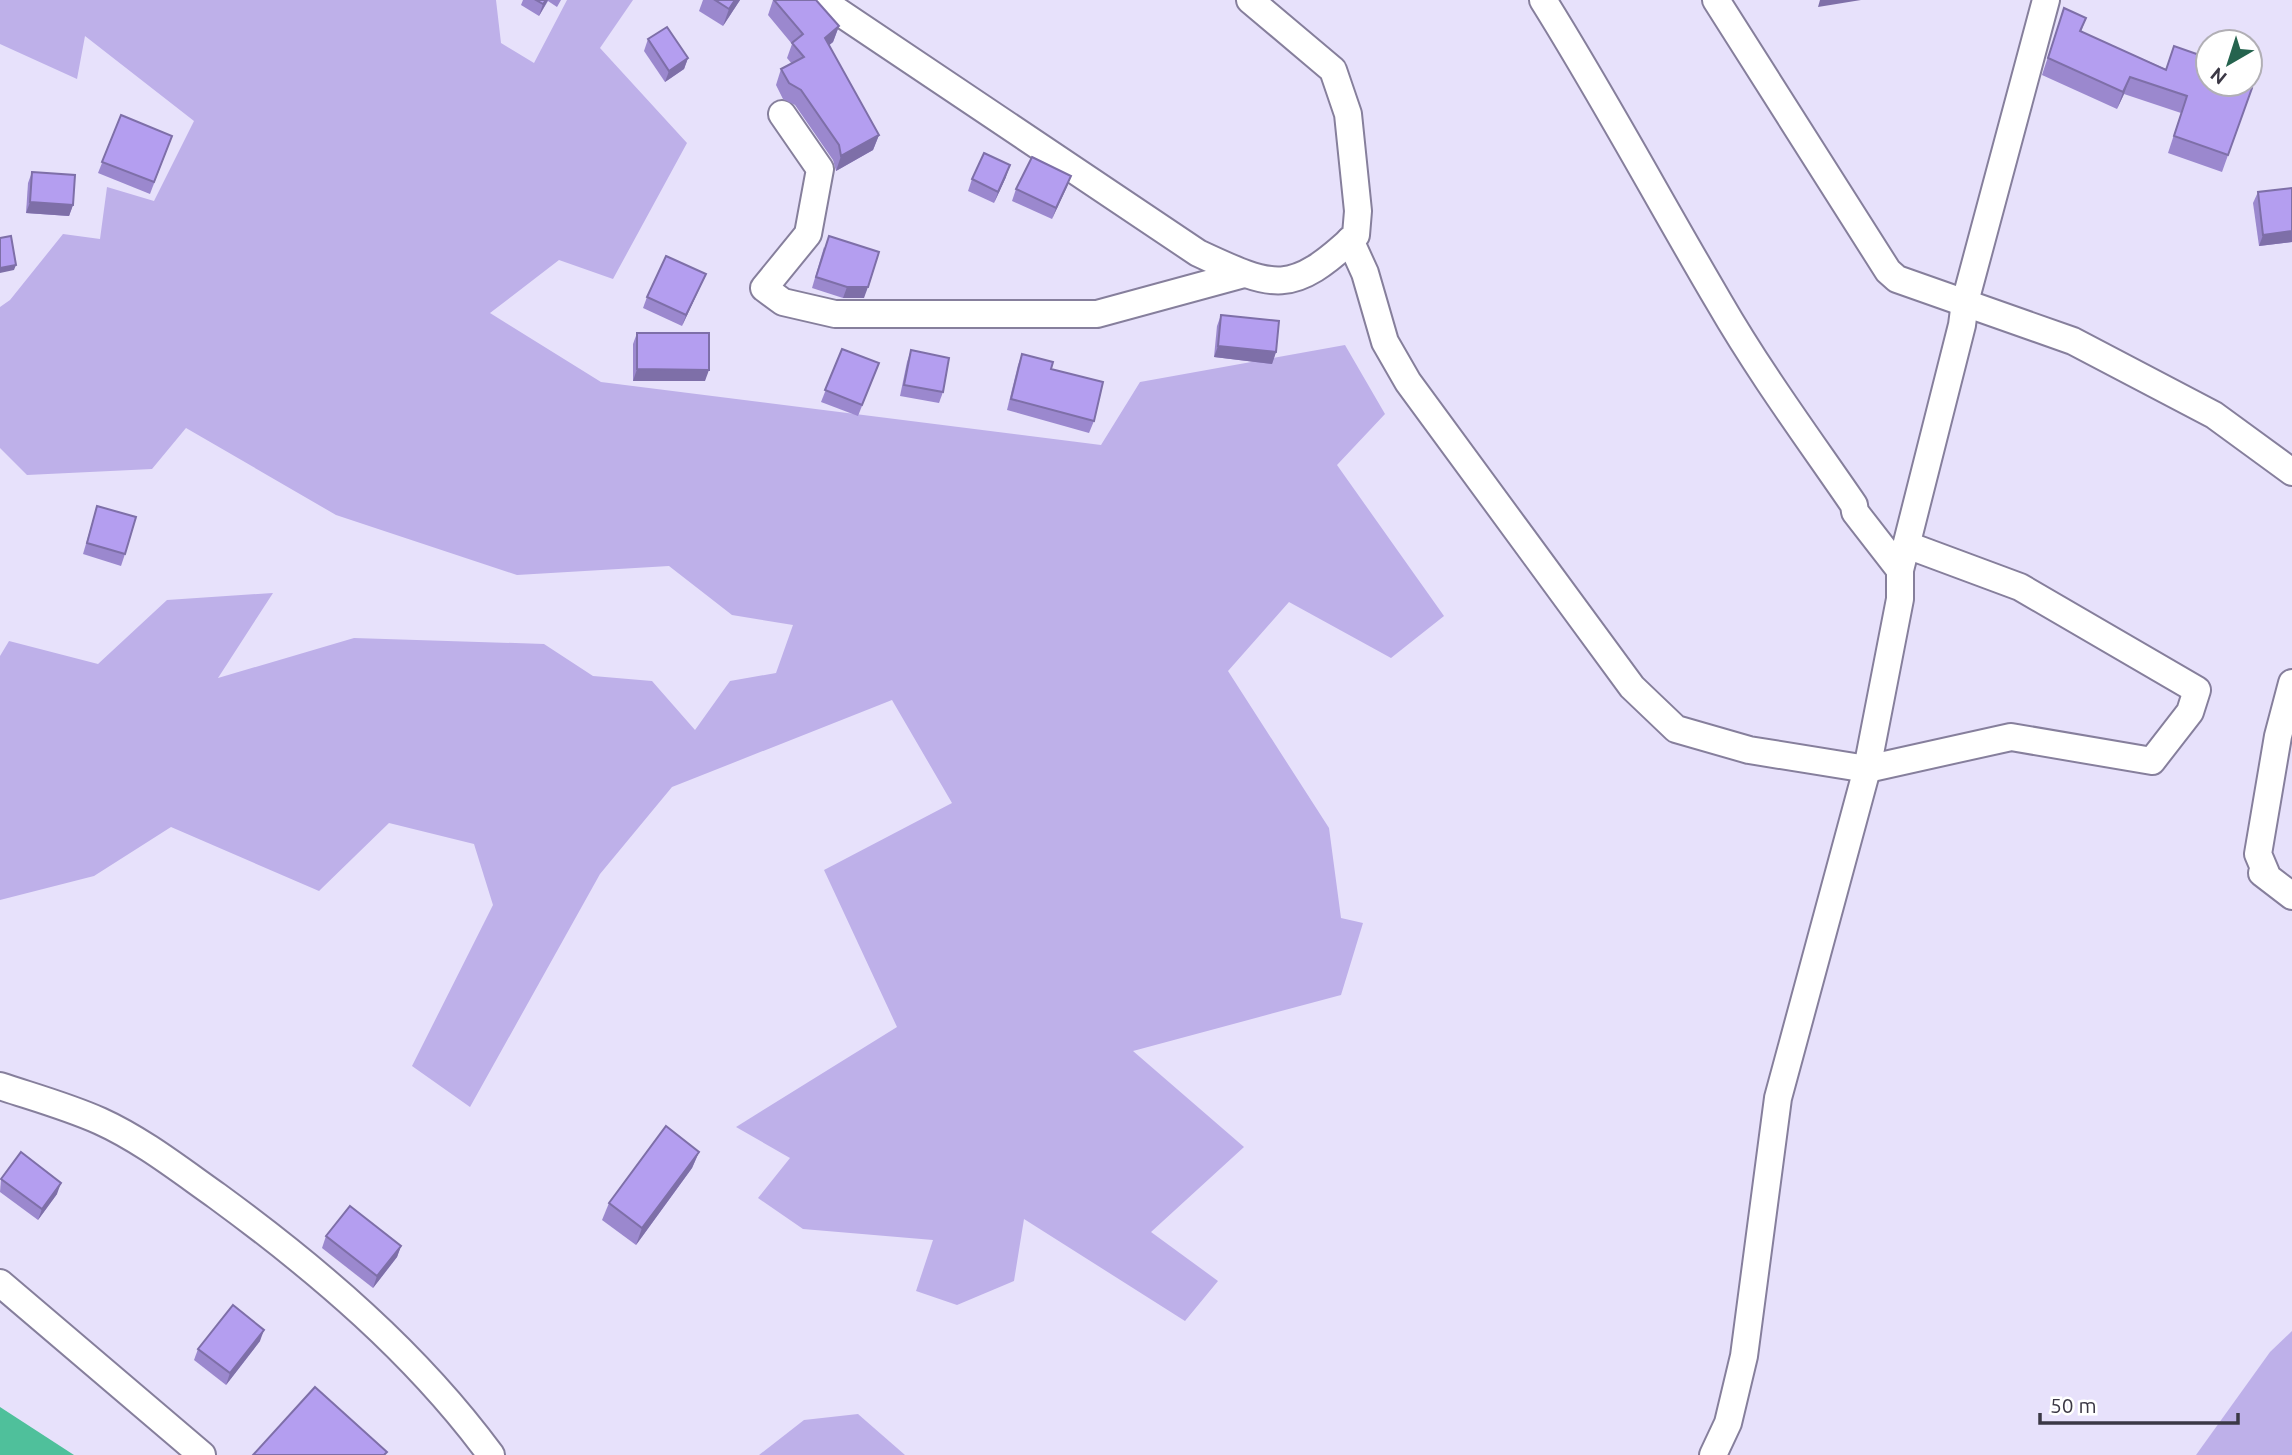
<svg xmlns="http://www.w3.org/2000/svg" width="2292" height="1455" font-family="Ubuntu,sans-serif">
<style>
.green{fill:#beb0e9}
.water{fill:#4fc09b}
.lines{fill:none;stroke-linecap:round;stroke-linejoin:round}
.street-casing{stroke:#867f9c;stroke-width:30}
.street{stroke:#fff;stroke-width:26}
.wall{fill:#9b88ce}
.shaded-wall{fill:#7e6fa8}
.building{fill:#b49ef0;stroke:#7e6fa8;stroke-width:2}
</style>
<rect width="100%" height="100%" fill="#e7e1fb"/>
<g class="green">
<path d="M 0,0 L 496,0 L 501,43 L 534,63 L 567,0 L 633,0 L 600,48 L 687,143 L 613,279 L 559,260 L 490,313 L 601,382 L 1101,445 L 1140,382 L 1345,345 L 1385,414 L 1337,465 L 1444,616 L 1391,658 L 1289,602 L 1228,671 L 1329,828 L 1341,918 L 1363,923 L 1341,995 L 1133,1051 L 1244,1147 L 1151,1232 L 1218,1281 L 1185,1321 L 1024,1219 L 1014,1281 L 957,1305 L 916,1291 L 933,1240 L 803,1229 L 758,1198 L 790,1158 L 736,1127 L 897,1027 L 824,870 L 952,803 L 892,700 L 672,787 L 600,874 L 470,1107 L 412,1066 L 493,905 L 474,844 L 389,823 L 319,891 L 171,827 L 94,876 L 0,900 L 0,656 L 9,641 L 98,664 L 167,600 L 273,593 L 218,678 L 354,638 L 544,644 L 593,676 L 652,681 L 695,730 L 730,681 L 776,673 L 793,625 L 732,615 L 669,566 L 517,575 L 336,515 L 186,428 L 152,469 L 27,475 L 0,448 L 0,307 L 10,300 L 63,234 L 100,239 L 107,187 L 154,201 L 194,121 L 85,36 L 77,79 L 0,44 Z"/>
<path d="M 2292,1331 L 2292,1455 L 2196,1455 L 2270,1352 Z"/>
<path d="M 858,1414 L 905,1455 L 759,1455 L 804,1420 Z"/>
</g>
<path class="water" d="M 0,1407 L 74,1455 L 0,1455 Z"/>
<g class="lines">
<defs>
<g id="street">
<path d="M 821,0 L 1198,253 C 1275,289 1291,296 1356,235 L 1358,211 L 1348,114 L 1333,70 L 1250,0"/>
<path d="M 1543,0 C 1605,99 1660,202 1719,302 C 1760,373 1808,438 1854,505 L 1855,512 L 1900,570"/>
<path d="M 1716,0 L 1888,271 L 1897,279 L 2073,341 L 2214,415 L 2292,472"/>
<path d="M 782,114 L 820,169 L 808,234 L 764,288 L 783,302 L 835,314 L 1097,314 L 1244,274"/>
<path d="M 1350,240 L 1365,273 L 1385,342 L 1408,382 L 1632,687 L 1676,729 L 1749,750 L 1867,769 L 2011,737 L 2152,761 L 2190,712 L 2197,690 L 2020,587 L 1907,545"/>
<path d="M 2292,683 L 2278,736 L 2258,854 L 2266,873 L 2262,873 L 2292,896"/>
<path d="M 0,1086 C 33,1097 69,1107 100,1121 C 142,1140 180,1170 217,1196 C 318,1270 416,1353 491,1455"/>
<path d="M 0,1283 L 202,1455"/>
<path d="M 1713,1455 L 1728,1423 L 1744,1356 L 1778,1098 L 1867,769 L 1900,599 L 1900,570 L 1962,325 L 1965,302 L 2046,0"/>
</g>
</defs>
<use href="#street" class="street-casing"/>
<use href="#street" class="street"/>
</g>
<g class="wall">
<path d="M 523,0 L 561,0 L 557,7 L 548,1 L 539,16 L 521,5 Z"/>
<path d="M 703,0 L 740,0 L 723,26 L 699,11 Z"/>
<path d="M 773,0 L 816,0 L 839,26 L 833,42 L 829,45 L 879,135 L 873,150 L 836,171 L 833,160 L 795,105 L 783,99 L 776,85 L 781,69 L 792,64 L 787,58 L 792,44 L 768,15 Z"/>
<path d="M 2064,8 L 2086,18 L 2081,32 L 2166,69 L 2205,71 L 2252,88 L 2222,172 L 2168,153 L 2181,113 L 2124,94 L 2117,109 L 2042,75 Z"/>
<path d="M 648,39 L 688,58 L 684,69 L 665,82 L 644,51 Z"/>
<path d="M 121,115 L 172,136 L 150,194 L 98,173 Z"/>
<path d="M 32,172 L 73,205 L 69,216 L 26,213 L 28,183 Z"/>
<path d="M 1071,176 L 1052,219 L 1012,201 L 1016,189 Z"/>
<path d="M 1006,177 L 994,203 L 968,191 L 972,179 Z"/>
<path d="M 2292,188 L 2292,242 L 2259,246 L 2253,203 L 2258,192 Z"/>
<path d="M 824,247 L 864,298 L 843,298 L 812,288 Z"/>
<path d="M 701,285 L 682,326 L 643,308 L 647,297 Z"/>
<path d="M 1221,315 L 1276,352 L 1272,364 L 1214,357 L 1217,326 Z"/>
<path d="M 637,333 L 705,381 L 633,381 L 633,344 Z"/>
<path d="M 842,349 L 879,363 L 858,416 L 821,402 Z"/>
<path d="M 911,350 L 943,392 L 939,403 L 900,396 L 907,362 Z"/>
<path d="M 1022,354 L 1051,369 L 1094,421 L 1089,433 L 1007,410 L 1018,365 Z"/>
<path d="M 97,506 L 125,554 L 121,566 L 83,554 Z"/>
<path d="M 699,1152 L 692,1168 L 636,1245 L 602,1220 L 609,1203 Z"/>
<path d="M 1,1179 L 57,1194 L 38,1220 L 0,1192 Z"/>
<path d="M 326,1236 L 401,1246 L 397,1257 L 373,1288 L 322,1248 Z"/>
<path d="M 260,1341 L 226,1385 L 194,1360 L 198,1349 Z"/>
</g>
<g class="shaded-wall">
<path d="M 546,0 L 548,0 L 539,16 L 543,4 Z"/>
<path d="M 735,0 L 740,0 L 723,26 L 729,9 Z"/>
<path d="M 1820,0 L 1861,0 L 1818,7 Z"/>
<path d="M 839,26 L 833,42 L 820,53 L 825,38 Z"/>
<path d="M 688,58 L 684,69 L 665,82 L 669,71 Z"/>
<path d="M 2130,77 L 2124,94 L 2117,109 L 2123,92 Z"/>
<path d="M 879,135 L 873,150 L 836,171 L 841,156 Z"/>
<path d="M 1010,165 L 1006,177 L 994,203 L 998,192 Z"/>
<path d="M 1071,176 L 1067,187 L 1052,219 L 1056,208 Z"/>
<path d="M 30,202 L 73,205 L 69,216 L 26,213 Z"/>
<path d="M 2292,231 L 2292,242 L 2259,246 L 2263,235 Z"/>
<path d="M 16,265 L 14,270 L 0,273 L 0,268 Z"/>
<path d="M 706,274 L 701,285 L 682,326 L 686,315 Z"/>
<path d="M 847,287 L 868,287 L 864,298 L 843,298 Z"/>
<path d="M 1218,346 L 1276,352 L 1272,364 L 1214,357 Z"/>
<path d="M 637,369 L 709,370 L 705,381 L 633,381 Z"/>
<path d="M 699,1152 L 692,1168 L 636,1245 L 642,1228 Z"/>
<path d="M 61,1183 L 57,1194 L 38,1220 L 42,1209 Z"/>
<path d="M 401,1246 L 397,1257 L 373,1288 L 377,1276 Z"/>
<path d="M 264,1330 L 260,1341 L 226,1385 L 230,1373 Z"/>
</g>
<g class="building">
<path d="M 536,0 L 546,0 L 543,4 Z"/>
<path d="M 715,0 L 735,0 L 729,9 Z"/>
<path d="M 774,0 L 816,0 L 839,26 L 825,38 L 879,135 L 841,156 L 839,145 L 801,90 L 789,83 L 781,69 L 804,57 L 792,43 L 803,34 Z"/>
<path d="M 2064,8 L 2086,18 L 2080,31 L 2166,70 L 2174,46 L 2208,58 L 2208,63 L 2205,71 L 2208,72 L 2208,84 L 2241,84 L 2252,88 L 2228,155 L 2174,136 L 2187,96 L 2130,77 L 2123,92 L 2048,58 Z"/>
<path d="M 667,27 L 688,58 L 669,71 L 648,39 Z"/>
<path d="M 121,115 L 172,136 L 154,182 L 102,162 Z"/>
<path d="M 984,153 L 1010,165 L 998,192 L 972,179 Z"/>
<path d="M 1032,157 L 1071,176 L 1056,208 L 1016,189 Z"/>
<path d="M 32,172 L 75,175 L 73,205 L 30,202 Z"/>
<path d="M 2292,188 L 2292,231 L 2263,235 L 2258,192 Z"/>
<path d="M 11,236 L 16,265 L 0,268 L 0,238 Z"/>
<path d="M 829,236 L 879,252 L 868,287 L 847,287 L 816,277 Z"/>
<path d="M 666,256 L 706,274 L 686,315 L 647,297 Z"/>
<path d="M 1221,315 L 1279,321 L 1276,352 L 1218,346 Z"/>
<path d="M 637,333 L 709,333 L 709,370 L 637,369 Z"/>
<path d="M 842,349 L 879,363 L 862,405 L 825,390 Z"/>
<path d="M 911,350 L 949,358 L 943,392 L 904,385 Z"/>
<path d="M 1022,354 L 1053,362 L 1051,369 L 1103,382 L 1094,421 L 1011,399 Z"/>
<path d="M 97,506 L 136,517 L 125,554 L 87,543 Z"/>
<path d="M 666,1126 L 699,1152 L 642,1228 L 609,1203 Z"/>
<path d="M 21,1152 L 61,1183 L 42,1209 L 1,1179 Z"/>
<path d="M 350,1206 L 401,1246 L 377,1276 L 326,1236 Z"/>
<path d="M 233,1305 L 264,1330 L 230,1373 L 198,1349 Z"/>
<path d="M 315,1387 L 387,1452 L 384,1455 L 253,1455 Z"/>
</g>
<g transform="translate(2229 63) rotate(219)"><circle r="33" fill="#ffffff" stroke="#b1afb5" stroke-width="2"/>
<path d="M0-5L12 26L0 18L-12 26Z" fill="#25634e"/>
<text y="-10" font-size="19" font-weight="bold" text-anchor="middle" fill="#3b3845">N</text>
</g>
<path d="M2040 1413v10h198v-10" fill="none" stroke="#3b3845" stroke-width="3.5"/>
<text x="2050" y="1413" font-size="21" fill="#3b3845" stroke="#ffffff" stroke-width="5" paint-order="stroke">50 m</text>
</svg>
